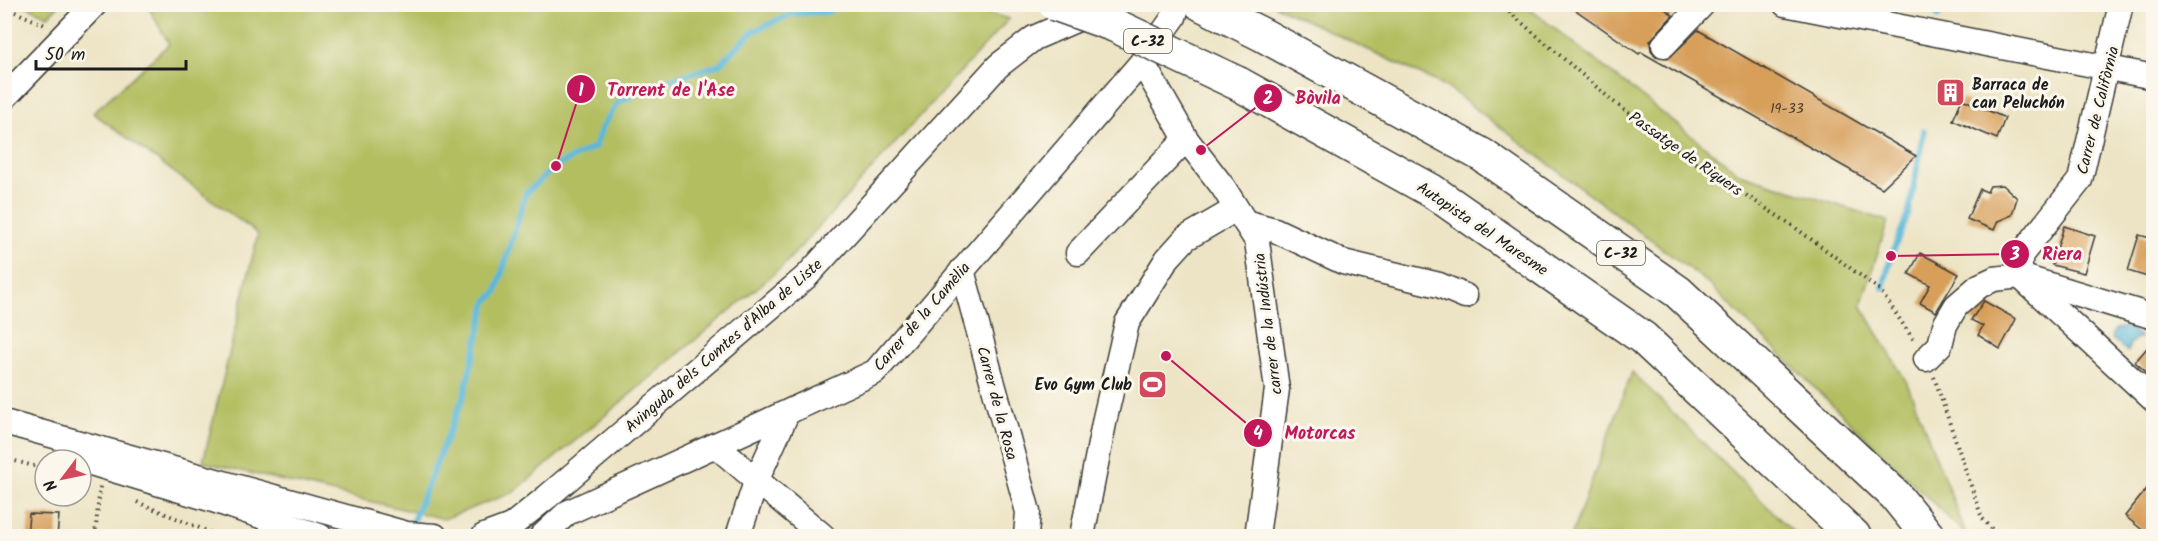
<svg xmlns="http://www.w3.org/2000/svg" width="2158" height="541" font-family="Kalam,sans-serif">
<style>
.green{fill:#b2be60;stroke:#676d3e;stroke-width:1.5}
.water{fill:#59b8d8;stroke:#3a6a7a;stroke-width:1.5}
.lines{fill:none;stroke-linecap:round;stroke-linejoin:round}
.stream{stroke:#59b8d8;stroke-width:6}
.building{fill:#d79f5a}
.minor-casing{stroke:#3b3a35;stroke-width:27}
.highway-casing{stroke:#3b3a35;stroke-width:36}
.path{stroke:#3b3a35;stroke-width:4;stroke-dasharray:1.5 4.5;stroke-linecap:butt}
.minor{stroke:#fff;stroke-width:24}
.highway{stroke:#fff;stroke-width:33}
.highway-bridge-casing{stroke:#3b3a35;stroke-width:36;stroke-linecap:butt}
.highway-bridge{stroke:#fff;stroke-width:33}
.labels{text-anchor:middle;stroke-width:6;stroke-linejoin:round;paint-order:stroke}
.number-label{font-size:14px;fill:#4b3d2c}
.shield{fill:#fbf7ec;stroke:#5f5e5a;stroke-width:1.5}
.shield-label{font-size:15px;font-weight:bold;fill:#1c1c1c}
.poi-label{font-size:16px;font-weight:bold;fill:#1c1c1c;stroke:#fbf7ec;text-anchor:start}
.street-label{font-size:16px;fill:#1c1c1c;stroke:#fbf7ec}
.leader{fill:none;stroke:#c2185b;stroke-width:2}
.callout-dot{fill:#c2185b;stroke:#fbf7ec;stroke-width:2}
.mark-label{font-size:18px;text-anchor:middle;font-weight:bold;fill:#fff}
.callout-label{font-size:18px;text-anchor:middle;font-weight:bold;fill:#c2185b;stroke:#fbf7ec;stroke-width:6;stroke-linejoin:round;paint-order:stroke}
</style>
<rect width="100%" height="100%" fill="#fbf7ec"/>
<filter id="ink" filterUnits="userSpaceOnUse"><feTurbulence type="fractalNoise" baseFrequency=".0167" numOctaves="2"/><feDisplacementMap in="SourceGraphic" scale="12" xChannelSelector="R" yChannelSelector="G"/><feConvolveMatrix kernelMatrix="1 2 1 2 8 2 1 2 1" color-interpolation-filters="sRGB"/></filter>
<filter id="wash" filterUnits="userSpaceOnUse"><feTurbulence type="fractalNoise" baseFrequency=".008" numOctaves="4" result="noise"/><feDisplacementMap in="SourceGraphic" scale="24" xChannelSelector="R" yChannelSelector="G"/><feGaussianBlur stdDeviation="1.35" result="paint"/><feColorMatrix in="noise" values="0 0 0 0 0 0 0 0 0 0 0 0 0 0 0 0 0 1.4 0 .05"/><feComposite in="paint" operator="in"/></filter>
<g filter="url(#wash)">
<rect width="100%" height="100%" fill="#ede4c5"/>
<g class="green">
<path d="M 956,4 L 1009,19 L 782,267 L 514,492 L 444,519 L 203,462 L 258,234 L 93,113 L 169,44 L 147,5 Z"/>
<path d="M 24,5 L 59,5 L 48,16 Z"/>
<path d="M 1274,5 L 1521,5 L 1531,10 L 1740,174 L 1888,221 L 1861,305 L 1907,383 L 1967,536 L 1704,280 L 1445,86 Z"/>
<path d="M 1632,372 L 1797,536 L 1571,536 Z"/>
</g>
<path class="water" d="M 2126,327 L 2141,337 L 2130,343 L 2128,352 L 2112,339 L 2112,334 L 2116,329 Z"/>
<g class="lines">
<g class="stream">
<path d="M 1938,16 L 1947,4"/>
<path d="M 1883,288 L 1891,256 L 1909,212 L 1924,131"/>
<path d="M 412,523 L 463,398 L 487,301 L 496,293 L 526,193 L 556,166 L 595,147 L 602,127 L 618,103 L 650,86 L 718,65 L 754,31 L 792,14 L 829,12 L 835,4"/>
</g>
</g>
<g id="blocks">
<g class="building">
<path d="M 1567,4 L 1658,4 L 1673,15 L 1650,41 L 1651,50 L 1655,56 L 1669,58 L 1698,30 L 1916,156 L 1882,188 L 1641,52 L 1639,54 Z"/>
<path d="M 1962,99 L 2005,118 L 1997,139 L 1953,120 Z"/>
<path d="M 2003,185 L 2017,198 L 2012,215 L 1998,221 L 1994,230 L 1967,219 L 1980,189 L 1987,192 L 1990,186 Z"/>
<path d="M 2064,226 L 2095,236 L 2084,273 L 2052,265 Z"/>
<path d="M 2139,235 L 2154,239 L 2154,279 L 2128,271 Z"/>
<path d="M 1920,253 L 1959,274 L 1936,312 L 1920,303 L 1930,285 L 1909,274 Z"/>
<path d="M 1984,301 L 2016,319 L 2000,349 L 1978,335 L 1983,326 L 1971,320 Z"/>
<path d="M 2154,340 L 2154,379 L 2135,362 Z"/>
<path d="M 2154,480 L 2154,537 L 2151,537 L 2125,516 Z"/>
<path d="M 29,514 L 59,515 L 57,537 L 27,537 Z"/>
</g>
</g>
</g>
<g filter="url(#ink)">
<use href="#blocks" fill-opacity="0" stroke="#3b3a35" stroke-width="1.5"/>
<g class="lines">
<defs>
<g id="minor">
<path d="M 1178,4 L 1174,17 L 1142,62 L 1186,139 L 1223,187 L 1257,241 L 1277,389 L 1257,536"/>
<path d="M 1785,4 L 2154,77"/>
<path d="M 1664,45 L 1703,4"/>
<path d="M 4,98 L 95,4"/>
<path d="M 1245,222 L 1275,230 L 1343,262 L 1439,285 L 1465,296"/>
<path d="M 1078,253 L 1186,139"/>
<path d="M 962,270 L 1028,512 L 1026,536"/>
<path d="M 2020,276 L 2020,256 L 2080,180 L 2121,4"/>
<path d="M 2023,279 L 2154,400"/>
<path d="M 1926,359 L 1940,345 L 1945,325 L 1956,306 L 1979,286 L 1994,279 L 2020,276 L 2154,317"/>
<path d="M 4,422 L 407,534 L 435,536"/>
<path d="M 715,445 L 823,536"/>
<path d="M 81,460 L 210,499 L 320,536"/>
<path d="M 484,536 L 511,526 L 547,497 L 807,276 L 998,66 L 1034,38 L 1112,4"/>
<path d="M 542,536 L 567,513 L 875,372 L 1142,62"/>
<path d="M 738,536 L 757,479 L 787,413"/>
<path d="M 1082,536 L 1105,418 L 1127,323 L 1167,259 L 1186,238 L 1236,209"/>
</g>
<g id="highway">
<path d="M 1201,4 L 1263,35 L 1482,155 L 1678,292 L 1895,495 L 1928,536"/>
<path d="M 1239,84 L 1432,191 L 1643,338 L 1854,536"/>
</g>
</defs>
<use href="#minor" class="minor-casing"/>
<use href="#highway" class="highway-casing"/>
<g class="path">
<path d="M 1500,4 L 1614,102 L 1692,160 L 1793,226 L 1880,290 L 1915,342"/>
<path d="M 4,7 L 45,25"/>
<path d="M 4,18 L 12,11"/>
<path d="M 1934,377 L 1982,518 L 1998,536"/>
<path d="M 4,458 L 45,469"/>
<path d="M 137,502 L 219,536"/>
<path d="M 95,536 L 100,486"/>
</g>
<use href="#minor" class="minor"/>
<use href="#highway" class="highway"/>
<defs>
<path id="highway-bridge" d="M 1055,4 L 1114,25 L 1239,84"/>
</defs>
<use href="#highway-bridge" class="highway-bridge-casing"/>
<use href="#highway-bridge" class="highway-bridge"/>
</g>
</g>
<defs>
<symbol id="building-square" viewBox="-11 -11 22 22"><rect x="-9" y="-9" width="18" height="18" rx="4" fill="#d1495b" stroke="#fbf7ec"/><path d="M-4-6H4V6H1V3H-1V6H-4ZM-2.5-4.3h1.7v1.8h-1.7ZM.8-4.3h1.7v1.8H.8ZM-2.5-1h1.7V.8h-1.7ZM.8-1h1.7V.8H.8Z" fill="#fff"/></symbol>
<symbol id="stadium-square" viewBox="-11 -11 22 22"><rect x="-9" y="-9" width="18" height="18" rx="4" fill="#d1495b" stroke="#fbf7ec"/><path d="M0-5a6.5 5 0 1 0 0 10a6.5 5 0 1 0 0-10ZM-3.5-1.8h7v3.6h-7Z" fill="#fff"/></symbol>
</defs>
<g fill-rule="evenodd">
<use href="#building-square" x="1934" y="76" width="33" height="33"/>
<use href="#stadium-square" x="1136" y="368" width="33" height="33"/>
</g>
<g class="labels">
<g class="number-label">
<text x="1787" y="113">19-33</text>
</g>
<g class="shield">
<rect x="1124" y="29" width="48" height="24" rx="4.5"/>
<rect x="1597" y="241" width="48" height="24" rx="4.5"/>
</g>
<g class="shield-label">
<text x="1148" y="46">C-32</text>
<text x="1621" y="258">C-32</text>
</g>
<g class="poi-label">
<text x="1972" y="90">Barraca de<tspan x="1972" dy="18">can Peluchón</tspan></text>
<text x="1132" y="390" text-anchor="end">Evo Gym Club</text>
</g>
<g class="street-label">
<text transform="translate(2097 110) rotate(-76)" y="6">Carrer de Califòrnia</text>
<text transform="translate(1686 153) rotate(35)" y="6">Passatge de Riquers</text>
<text transform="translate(1483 228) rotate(34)" y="6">Autopista del Maresme</text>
<text transform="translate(921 316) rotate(-49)" y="6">Carrer de la Camèlia</text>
<text transform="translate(1267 324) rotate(-97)" y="6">carrer de la Indústria</text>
<text transform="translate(723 345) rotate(-41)" y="6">Avinguda dels Comtes d'Alba de Liste</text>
<text transform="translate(998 403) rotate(75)" y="6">Carrer de la Rosa</text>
</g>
</g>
<path class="leader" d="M556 166L581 89M1201 150L1268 98M1891 256L2015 254M1166 356L1258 433"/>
<g class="callout-dot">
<circle cx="556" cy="166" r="6"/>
<circle cx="1201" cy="150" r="6"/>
<circle cx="1891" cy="256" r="6"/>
<circle cx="1166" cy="356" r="6"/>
<circle cx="581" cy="89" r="15"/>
<circle cx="1268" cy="98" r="15"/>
<circle cx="2015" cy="254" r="15"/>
<circle cx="1258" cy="433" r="15"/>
</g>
<g class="mark-label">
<text x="581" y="96">1</text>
<text x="1268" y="104">2</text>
<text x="2015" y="260">3</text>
<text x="1258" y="439">4</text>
</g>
<g class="callout-label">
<text x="671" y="96">Torrent de l'Ase</text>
<text x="1318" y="104">Bòvila</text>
<text x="2062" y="260">Riera</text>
<text x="1320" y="439">Motorcas</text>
</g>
<rect width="2158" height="541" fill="none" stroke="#fbf7ec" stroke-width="24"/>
<g transform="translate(63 478) rotate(238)"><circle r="28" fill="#fbf7ec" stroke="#a29f99" stroke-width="1.5"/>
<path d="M0-4.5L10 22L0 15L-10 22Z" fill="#d1495b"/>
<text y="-9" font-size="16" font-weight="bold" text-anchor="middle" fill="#1c1c1c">N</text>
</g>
<path d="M36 60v9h150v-9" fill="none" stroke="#1c1c1c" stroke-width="3"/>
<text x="45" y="60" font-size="18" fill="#1c1c1c" stroke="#fbf7ec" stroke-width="4.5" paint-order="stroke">50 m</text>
</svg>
